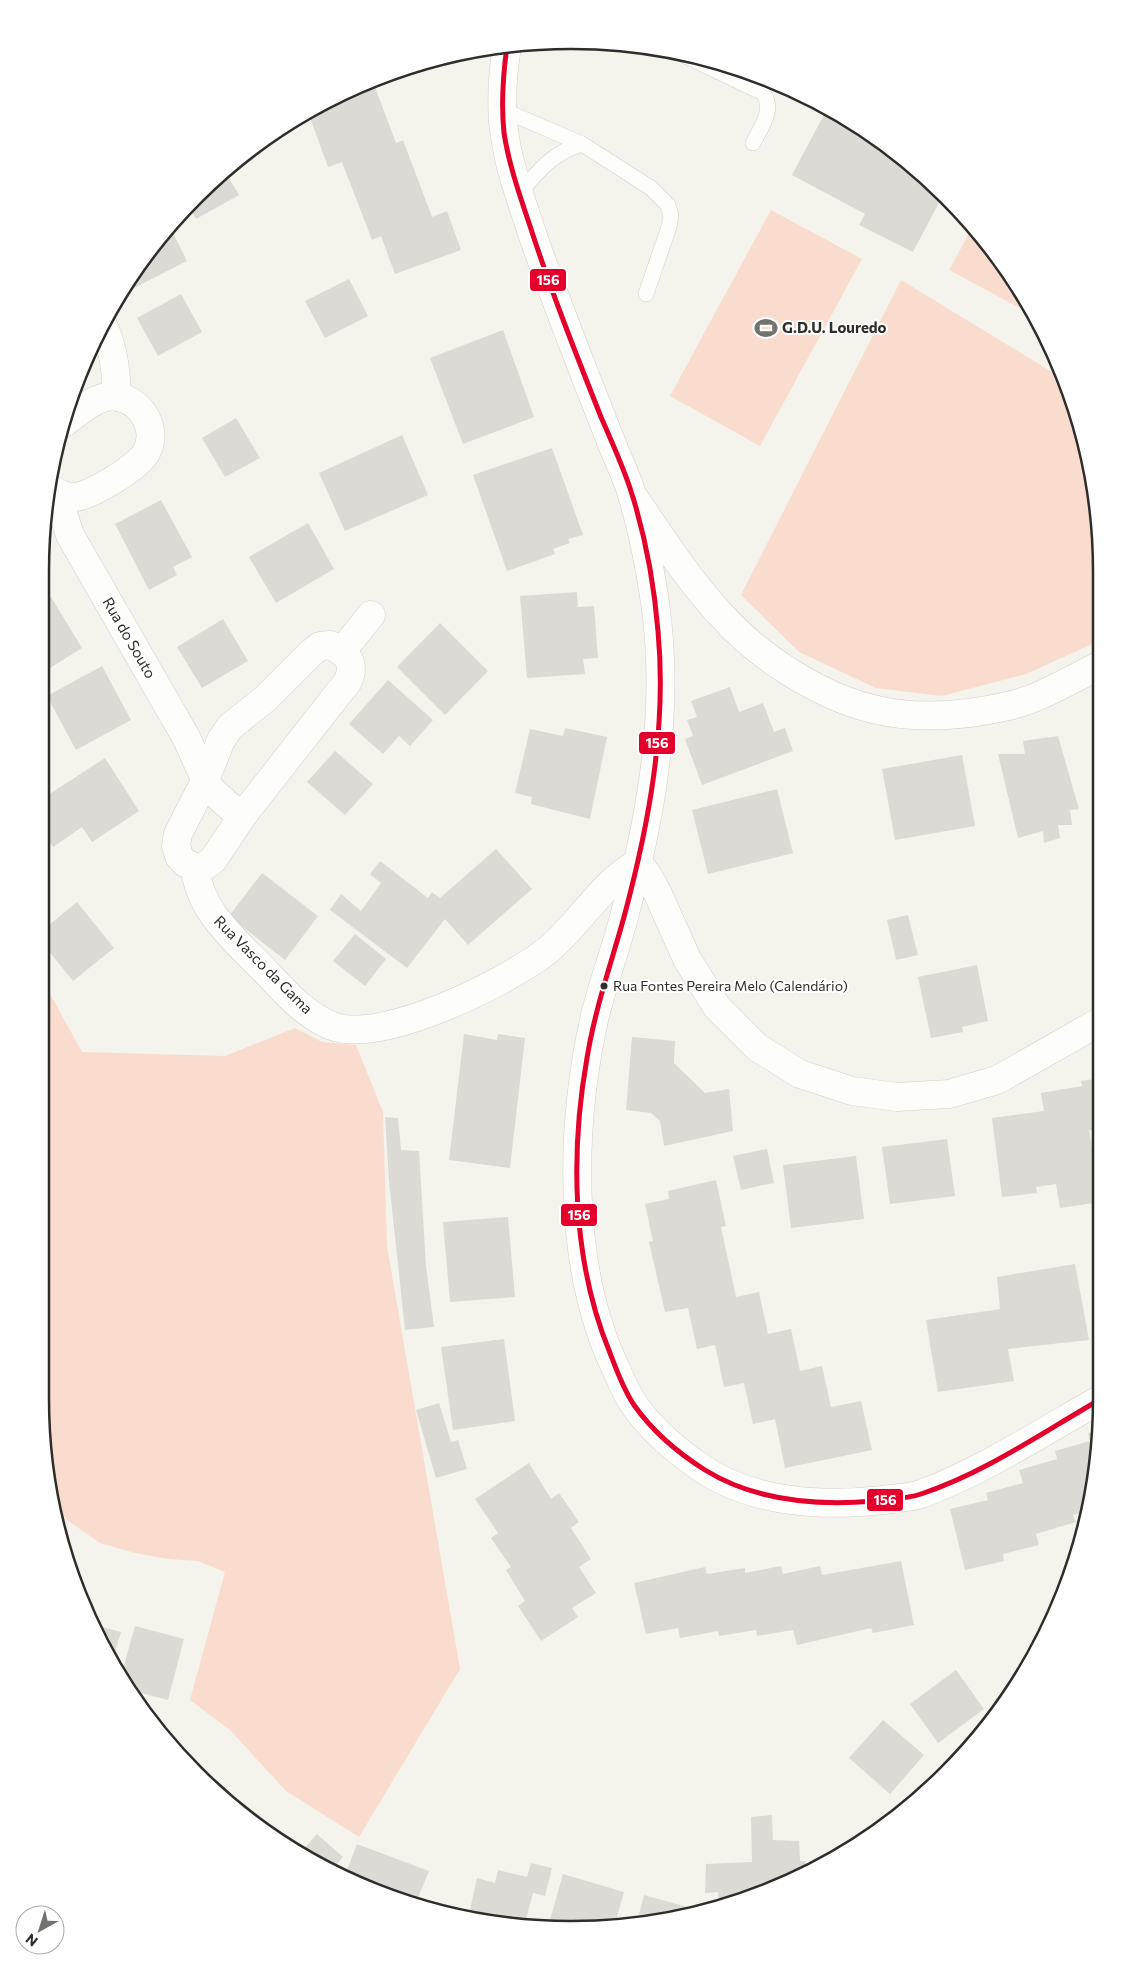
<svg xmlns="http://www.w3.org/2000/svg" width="1142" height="1970" font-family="Commissioner,sans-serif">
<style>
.green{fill:#fadccf}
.building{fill:#dcdad5}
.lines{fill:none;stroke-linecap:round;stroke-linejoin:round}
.service-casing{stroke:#d1d0cb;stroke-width:16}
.minor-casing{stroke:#d1d0cb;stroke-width:29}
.tertiary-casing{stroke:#d1d0cb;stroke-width:29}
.service{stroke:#fdfdfc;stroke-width:15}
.minor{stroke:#fdfdfc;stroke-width:28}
.tertiary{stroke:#fdfdfc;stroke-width:28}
.bus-1-casing{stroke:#fff;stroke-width:9}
.bus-1{stroke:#e4002b;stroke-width:5}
.bus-dot{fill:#2f2d29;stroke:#fff;stroke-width:2}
.labels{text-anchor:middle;stroke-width:4;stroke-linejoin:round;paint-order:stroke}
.bus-label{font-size:14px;fill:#2f2d29;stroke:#fff;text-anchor:start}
.poi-label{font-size:15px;font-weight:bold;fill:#2f2d29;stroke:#fff;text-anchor:start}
.street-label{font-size:15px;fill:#2f2d29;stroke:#fff}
.rim{fill:none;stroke:#2f2d29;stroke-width:2.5}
.line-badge{stroke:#fff;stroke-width:2}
.badge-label{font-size:14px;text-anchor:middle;font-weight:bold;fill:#fff}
</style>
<rect width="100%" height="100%" fill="#f4f3ec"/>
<g class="green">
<path d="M 771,210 L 862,259 L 760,446 L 670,396 Z"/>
<path d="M 972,228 L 1031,305 L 1035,316 L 949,270 Z"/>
<path d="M 901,280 L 1065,380 L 1074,401 L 1101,536 L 1101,640 L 1026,674 L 942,696 L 876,688 L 799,652 L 741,595 Z"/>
<path d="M 43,981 L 82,1052 L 225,1056 L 295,1028 L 322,1042 L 356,1045 L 383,1112 L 387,1246 L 460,1669 L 359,1837 L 286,1791 L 230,1730 L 190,1700 L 225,1572 L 198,1561 L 168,1559 L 135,1553 L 100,1543 L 67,1520 L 53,1503 L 45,1469 Z"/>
</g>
<g class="building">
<path d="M 372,79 L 396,143 L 403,140 L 432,217 L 447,211 L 461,250 L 395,274 L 381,236 L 372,240 L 342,162 L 328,167 L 308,112 Z"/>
<path d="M 827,109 L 866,129 L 944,193 L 913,252 L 859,225 L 865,214 L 792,175 Z"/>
<path d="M 225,171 L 239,195 L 196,219 L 188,205 L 195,196 Z"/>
<path d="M 170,227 L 187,261 L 122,294 L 129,276 Z"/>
<path d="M 349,279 L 368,316 L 325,338 L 305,301 Z"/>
<path d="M 181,294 L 202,332 L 158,356 L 137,318 Z"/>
<path d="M 503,330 L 534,417 L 463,444 L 430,358 Z"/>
<path d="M 236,418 L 260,458 L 225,477 L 202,438 Z"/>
<path d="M 402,435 L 428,495 L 345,531 L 319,473 Z"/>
<path d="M 552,448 L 583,535 L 568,539 L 570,543 L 553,549 L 555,554 L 507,571 L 473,475 Z"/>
<path d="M 161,500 L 192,557 L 173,567 L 177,575 L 149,590 L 115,524 Z"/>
<path d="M 308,523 L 334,569 L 276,603 L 249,557 Z"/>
<path d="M 577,592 L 578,607 L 594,606 L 598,658 L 583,659 L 585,674 L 527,678 L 520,596 Z"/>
<path d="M 51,597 L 82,648 L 42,673 L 41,603 Z"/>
<path d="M 223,619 L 248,661 L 202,688 L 177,647 Z"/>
<path d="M 440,623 L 488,671 L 445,715 L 397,667 Z"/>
<path d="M 102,666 L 131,720 L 76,750 L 47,696 Z"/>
<path d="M 388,680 L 433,720 L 410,746 L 399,736 L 383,754 L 349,724 Z"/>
<path d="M 730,687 L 739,712 L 763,703 L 774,732 L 785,728 L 793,751 L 702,785 L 685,739 L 693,736 L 687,720 L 697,717 L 691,701 Z"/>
<path d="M 565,728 L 607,737 L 590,819 L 531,804 L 532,797 L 515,793 L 530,729 L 563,736 Z"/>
<path d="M 1058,736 L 1079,809 L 1070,810 L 1072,825 L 1058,825 L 1060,838 L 1044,843 L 1043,831 L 1018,838 L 998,754 L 1025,754 L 1023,741 Z"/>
<path d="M 335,751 L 373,784 L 345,815 L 307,782 Z"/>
<path d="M 962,755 L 975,826 L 895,840 L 882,769 Z"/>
<path d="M 105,758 L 139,811 L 92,842 L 82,827 L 53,847 L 42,830 L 42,799 Z"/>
<path d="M 777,789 L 793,853 L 708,874 L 692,810 Z"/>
<path d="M 496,849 L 532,889 L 468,945 L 445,919 L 407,968 L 330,910 L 341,894 L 361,911 L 381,883 L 370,874 L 380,861 L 428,898 L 432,892 L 440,898 Z"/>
<path d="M 262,873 L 318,916 L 285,960 L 229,916 Z"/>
<path d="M 77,902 L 114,948 L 73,981 L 43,944 L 43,930 Z"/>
<path d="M 908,915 L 918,955 L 896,960 L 887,920 Z"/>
<path d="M 355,934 L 386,959 L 365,986 L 333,961 Z"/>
<path d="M 977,965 L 988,1021 L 962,1027 L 963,1032 L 931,1038 L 918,977 Z"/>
<path d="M 464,1034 L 497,1040 L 498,1034 L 525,1038 L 510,1168 L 449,1160 Z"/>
<path d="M 632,1037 L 675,1041 L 674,1063 L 705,1093 L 729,1089 L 733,1131 L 664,1146 L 660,1121 L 651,1113 L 626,1110 Z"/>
<path d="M 1101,1078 L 1101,1128 L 1089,1130 L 1101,1202 L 1060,1208 L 1056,1184 L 1036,1187 L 1037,1193 L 1002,1197 L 992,1118 L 1044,1111 L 1041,1093 L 1082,1086 L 1081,1081 Z"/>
<path d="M 385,1117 L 398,1118 L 401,1150 L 419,1151 L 426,1266 L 434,1327 L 405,1330 L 389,1181 Z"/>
<path d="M 947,1139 L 955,1196 L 890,1204 L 882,1147 Z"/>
<path d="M 767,1149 L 774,1183 L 741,1190 L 733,1156 Z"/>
<path d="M 856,1156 L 864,1219 L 791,1228 L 783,1165 Z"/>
<path d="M 716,1180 L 726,1226 L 721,1227 L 736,1297 L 759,1292 L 768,1334 L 791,1329 L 800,1371 L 822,1366 L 831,1407 L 861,1401 L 872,1450 L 785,1468 L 775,1419 L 753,1424 L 744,1383 L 724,1387 L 715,1345 L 697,1349 L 688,1308 L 665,1312 L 649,1242 L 653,1241 L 645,1204 L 669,1199 L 668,1191 Z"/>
<path d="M 508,1217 L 515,1297 L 450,1302 L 443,1222 Z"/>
<path d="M 1075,1264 L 1089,1340 L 1008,1349 L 1014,1381 L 938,1392 L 926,1320 L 1000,1309 L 997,1277 Z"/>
<path d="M 504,1339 L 515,1421 L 453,1430 L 441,1347 Z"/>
<path d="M 439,1403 L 451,1442 L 458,1440 L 467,1469 L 436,1478 L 416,1410 Z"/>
<path d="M 1101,1430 L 1085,1512 L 1073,1515 L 1076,1522 L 1036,1534 L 1039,1545 L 1003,1554 L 1004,1561 L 965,1570 L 950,1509 L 988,1500 L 986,1493 L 1023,1483 L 1019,1470 L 1057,1459 L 1055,1451 L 1090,1441 L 1088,1433 Z"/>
<path d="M 529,1463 L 551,1499 L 559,1493 L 579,1522 L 571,1528 L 591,1559 L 579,1567 L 596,1593 L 572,1608 L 578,1617 L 541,1641 L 518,1606 L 525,1601 L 506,1570 L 511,1567 L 491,1538 L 498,1533 L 475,1499 Z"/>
<path d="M 901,1561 L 914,1625 L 873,1633 L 871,1628 L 797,1645 L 793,1630 L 757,1636 L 756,1630 L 719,1636 L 718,1631 L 680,1638 L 678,1628 L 646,1634 L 634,1583 L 705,1567 L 707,1574 L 745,1568 L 745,1573 L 781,1566 L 783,1574 L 820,1566 L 822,1575 Z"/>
<path d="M 91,1624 L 121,1632 L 112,1662 L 95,1634 Z"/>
<path d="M 135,1626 L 184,1639 L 168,1700 L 129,1690 L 121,1676 Z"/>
<path d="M 956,1670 L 984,1709 L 938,1743 L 910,1704 Z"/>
<path d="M 883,1720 L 924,1755 L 890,1794 L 849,1758 Z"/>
<path d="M 772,1815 L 773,1840 L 799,1841 L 800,1861 L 806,1861 L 806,1873 L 742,1902 L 719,1906 L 718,1892 L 705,1893 L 706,1864 L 752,1862 L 751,1817 Z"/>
<path d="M 317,1834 L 343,1857 L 330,1872 L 299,1854 Z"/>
<path d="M 357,1844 L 429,1871 L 415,1905 L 344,1878 Z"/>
<path d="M 531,1863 L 552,1868 L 545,1896 L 533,1893 L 526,1920 L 512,1916 L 510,1926 L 468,1919 L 477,1878 L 495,1883 L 498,1870 L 527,1877 Z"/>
<path d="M 563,1874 L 624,1892 L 614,1927 L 548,1927 Z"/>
<path d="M 644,1895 L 698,1910 L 637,1923 Z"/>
</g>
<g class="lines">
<defs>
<g id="service">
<path d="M 673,50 L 763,93 C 775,110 761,127 753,143"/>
<path d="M 503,110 L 582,144 L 651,188 L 668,205 L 671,216 L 669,227 L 646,294"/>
<path d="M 519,193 C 538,172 553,152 582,144"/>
</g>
<g id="minor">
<path d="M 104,327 C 114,350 116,372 117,397"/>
<path d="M 51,489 C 58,493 66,498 75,497 C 91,496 138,467 146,453 C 161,426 136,392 106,397 C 91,400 76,414 64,423"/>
<path d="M 61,495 L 63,513 L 70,535 L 187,739 L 205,779"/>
<path d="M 635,499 C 663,540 689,581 723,617 C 758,656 818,695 869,708 C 913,720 964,716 1008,706 C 1040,699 1071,679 1101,665"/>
<path d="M 330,645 C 347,653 356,662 348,681 L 243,815 L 213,860 L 205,866 L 195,867 L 185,863 L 179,856 L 176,846 L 178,834 L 204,783 L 221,740 L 230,727 L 266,698 L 311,653 L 320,646 Z"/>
<path d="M 342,651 L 371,615"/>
<path d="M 204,783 L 230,807 L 243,815"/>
<path d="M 195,867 C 199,913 238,942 268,974 C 287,994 305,1015 332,1026 C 382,1045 508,982 548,950 C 580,924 601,883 638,863 L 647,874 L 658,894 L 687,959 L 717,1007 L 758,1048 L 800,1074 L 852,1091 L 897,1097 L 949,1094 L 997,1080 L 1101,1021"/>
</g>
<path id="tertiary" d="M 507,46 C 502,77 500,112 506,143 C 511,174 523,205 533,236 C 557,306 585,375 612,444 C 619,462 628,479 633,498 C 645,539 656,597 659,640 C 666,734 648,828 624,917 C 615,952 602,985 594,1020 C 570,1129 567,1269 617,1371 C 622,1383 627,1395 635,1406 C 652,1430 673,1448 697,1465 C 749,1503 822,1507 883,1500 C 896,1498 909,1498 921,1494 C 981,1472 1046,1430 1101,1399"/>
</defs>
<use href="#service" class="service-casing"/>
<use href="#minor" class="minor-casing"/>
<use href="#tertiary" class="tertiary-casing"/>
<use href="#service" class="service"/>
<use href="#minor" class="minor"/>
<use href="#tertiary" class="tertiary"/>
<defs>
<path id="bus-1" d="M 507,46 C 503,75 501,104 504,133 C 509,165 520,196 530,226 C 551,291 576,354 601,417 C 611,440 622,464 630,488 C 645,534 654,583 658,631 C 667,727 649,824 624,917 C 611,964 595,1009 587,1058 C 570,1154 572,1261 610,1353 C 617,1371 623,1389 634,1405 C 653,1432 678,1453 705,1470 C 755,1501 816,1506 874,1501 C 889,1499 906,1499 921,1494 C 985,1473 1043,1432 1101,1399"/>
</defs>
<use href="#bus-1" class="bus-1-casing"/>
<use href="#bus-1" class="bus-1"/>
</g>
<defs>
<symbol id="stadium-bare" viewBox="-9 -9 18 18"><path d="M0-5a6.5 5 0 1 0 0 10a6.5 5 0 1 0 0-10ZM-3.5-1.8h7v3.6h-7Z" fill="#74726d" stroke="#fff" stroke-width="2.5" paint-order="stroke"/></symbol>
</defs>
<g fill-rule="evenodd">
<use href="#stadium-bare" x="750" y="312" width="32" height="32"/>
</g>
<circle class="bus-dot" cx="604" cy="986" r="4.5"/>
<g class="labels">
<g class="bus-label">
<text x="613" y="991">Rua Fontes Pereira Melo (Calendário)</text>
</g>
<g class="poi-label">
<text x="782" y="333">G.D.U. Louredo</text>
</g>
<g class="street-label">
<text transform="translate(129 638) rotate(60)" y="5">Rua do Souto</text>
<text transform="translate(263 965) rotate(45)" y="5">Rua Vasco da Gama</text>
</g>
</g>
<path d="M0 0H1142V1970H0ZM571 49H571A522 522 0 0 1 1093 571V1399A522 522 0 0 1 571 1921H571A522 522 0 0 1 49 1399V571A522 522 0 0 1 571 49Z" fill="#fff" fill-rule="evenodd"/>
<path class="rim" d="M571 49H571A522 522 0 0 1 1093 571V1399A522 522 0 0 1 571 1921H571A522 522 0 0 1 49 1399V571A522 522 0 0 1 571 49Z"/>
<g class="line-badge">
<rect x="529" y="268" width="38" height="24" rx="5" fill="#e4002b"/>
<rect x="638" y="731" width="38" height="24" rx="5" fill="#e4002b"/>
<rect x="560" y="1203" width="38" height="24" rx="5" fill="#e4002b"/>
<rect x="866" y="1488" width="38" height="24" rx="5" fill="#e4002b"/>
</g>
<g class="badge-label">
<text x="548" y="285">156</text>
<text x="657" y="748">156</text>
<text x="579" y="1220">156</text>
<text x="885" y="1505">156</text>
</g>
<g transform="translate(40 1930) rotate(219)"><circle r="24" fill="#ffffff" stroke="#acaba9"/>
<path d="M0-4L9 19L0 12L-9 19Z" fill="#74726d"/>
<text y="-8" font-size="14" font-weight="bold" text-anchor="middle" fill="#2f2d29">N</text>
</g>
</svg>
